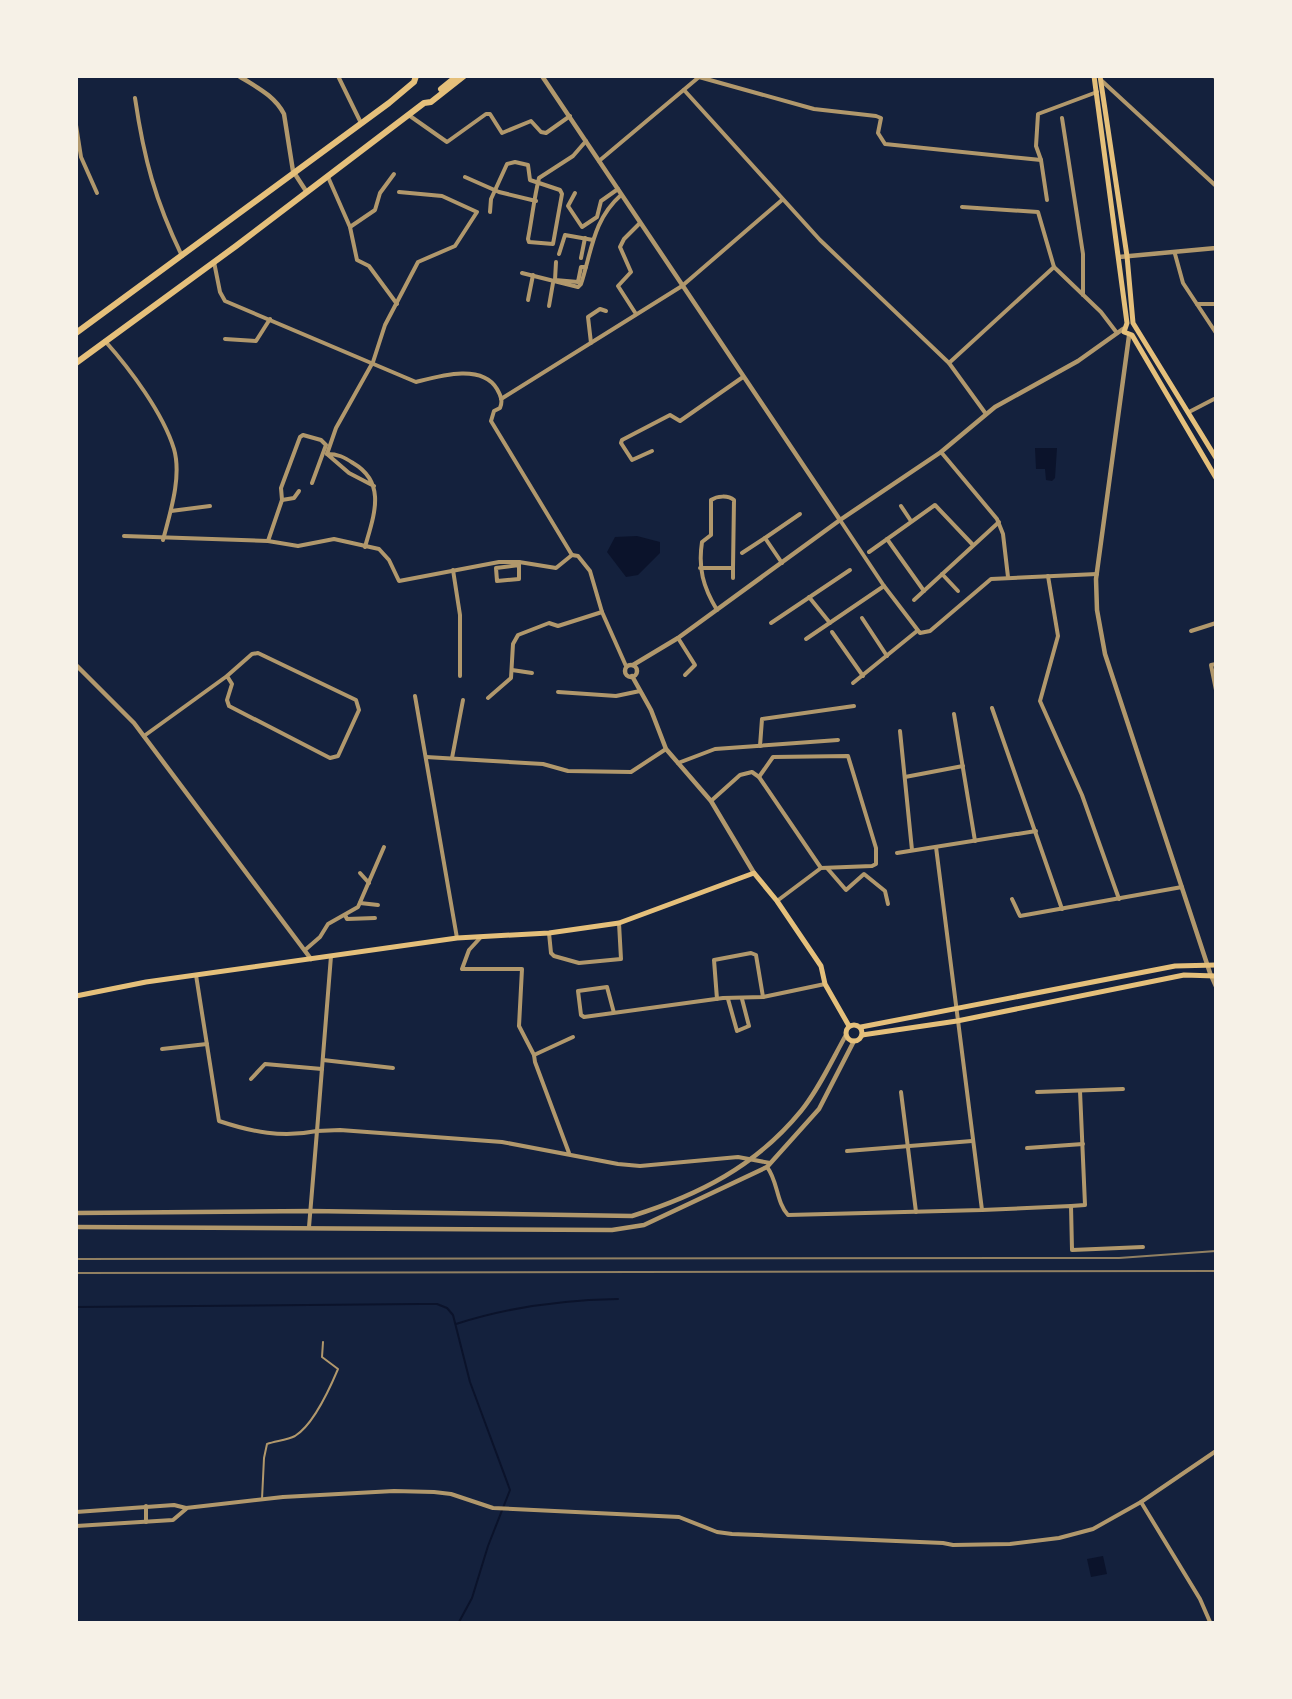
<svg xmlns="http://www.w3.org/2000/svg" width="1292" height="1699" font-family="Arial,sans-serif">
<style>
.water{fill:#0b132b}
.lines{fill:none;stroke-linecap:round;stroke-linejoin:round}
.stream{stroke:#0b132b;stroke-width:2}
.service{stroke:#b1986c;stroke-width:2}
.minor{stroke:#b1986c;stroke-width:4}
.tertiary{stroke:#b1986c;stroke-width:4.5}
.secondary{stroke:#e5c07b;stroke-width:5}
.primary{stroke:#e5c07b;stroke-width:6}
.rail{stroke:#918062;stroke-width:2}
</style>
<rect width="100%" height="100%" fill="#14213d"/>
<g class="water">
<path d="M 1035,448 L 1057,448 L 1055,478 L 1052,481 L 1046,480 L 1045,469 L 1036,469 Z"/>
<path d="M 637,536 L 660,542 L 660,553 L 638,575 L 626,577 L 607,552 L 615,537 Z"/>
<path d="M 1103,1556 L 1107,1574 L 1091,1577 L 1087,1559 Z"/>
</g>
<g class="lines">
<g class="stream">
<path d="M 76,1307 L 419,1304 L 437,1304 L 447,1308 L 453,1315 L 470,1382 L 510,1490 L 488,1546 L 472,1598 L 459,1622"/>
<path d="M 456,1324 C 508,1307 563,1300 618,1299"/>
</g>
<path class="service" d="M 262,1499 L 264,1458 L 267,1444 C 276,1441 287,1440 295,1436 C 313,1425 330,1388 338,1369 L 322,1357 L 323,1342"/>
<g class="minor">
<path d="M 338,76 L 361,123"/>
<path d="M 1214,76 L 1216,78"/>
<path d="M 699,77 L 814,109 L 876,116 L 881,118 L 878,133 L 885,144 L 1041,160"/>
<path d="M 1102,81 L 1216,186"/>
<path d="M 684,90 L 820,240 L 949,363 L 986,414"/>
<path d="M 135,98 C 144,159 155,200 182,256"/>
<path d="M 410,116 L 447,142 L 486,114 L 490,114 L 502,133 L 531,121 L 541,132 L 546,133 L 570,116"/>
<path d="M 1062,118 L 1083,254 L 1083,295"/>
<path d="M 76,125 L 81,157 L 97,193"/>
<path d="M 599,161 L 699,77"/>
<path d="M 328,177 L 350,227 L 357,260 L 369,266 L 397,304"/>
<path d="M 465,177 L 499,192 L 536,201"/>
<path d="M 575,193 L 568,206 L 582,227 L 597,217 L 601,201 L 618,189"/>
<path d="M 1047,200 L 1041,160 L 1036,146 L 1038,114 L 1097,92"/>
<path d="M 490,212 L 491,199 L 507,164 L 515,162 L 528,165 L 530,180 L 560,190 L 562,194 L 553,244 L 529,242 L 528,239 C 532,219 534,198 539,178 L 573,156 L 586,141"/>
<path d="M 350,227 L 375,210 L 380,193 L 394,174"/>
<path d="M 559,254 L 565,235 L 593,240"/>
<path d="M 1175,254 L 1183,283 L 1216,333"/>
<path d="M 581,258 L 585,238"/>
<path d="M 214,262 L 220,292 L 225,301 L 416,382 C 439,376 482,363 497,389 C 501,396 503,401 500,408 L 494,411 L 491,421 L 572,555"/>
<path d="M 556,262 L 555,280 L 578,282 L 581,267 L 586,267"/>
<path d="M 1054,267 L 1101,312 L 1117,333"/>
<path d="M 522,273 L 578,287 L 581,284 C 592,250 593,220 621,195"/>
<path d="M 528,300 L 533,275"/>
<path d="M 1197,304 L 1216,304"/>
<path d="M 549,306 L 553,283"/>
<path d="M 636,314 L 618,286 L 631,272 L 620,247 L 624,239 L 640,223"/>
<path d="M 225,339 L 256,341 L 270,319"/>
<path d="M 105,341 C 130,369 163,413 174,449 C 182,477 170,513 163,540"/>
<path d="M 591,343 L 588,317 L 600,309 L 606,311"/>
<path d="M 949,363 L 1054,267 L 1038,212 L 962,207"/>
<path d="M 501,399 L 682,286 L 782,200"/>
<path d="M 1189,412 L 1216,398"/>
<path d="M 652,451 L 632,460 L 621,443 L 622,440 L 670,415 L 680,421 L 743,377"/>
<path d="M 941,452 L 997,519 L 1003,534 L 1008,577"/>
<path d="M 327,454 L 336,428 L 373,362 L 385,325 L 418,262 L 455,246 L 477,212 L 442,196 L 399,192"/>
<path d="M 282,500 L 294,498 L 299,491"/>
<path d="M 901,506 L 911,521"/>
<path d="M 171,511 L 210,506"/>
<path d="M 840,520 L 884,586 L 920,633 L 930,631 L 991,579 L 1097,574"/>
<path d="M 124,536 L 268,541 L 298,546 L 334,539 L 379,549 L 389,560 L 399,581 L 499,562 L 519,562 L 556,568 L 572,555 L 578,556 L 590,571 L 602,612 L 626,666"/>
<path d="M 887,539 L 924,591"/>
<path d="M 268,541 L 282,500 L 281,488 L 300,437 L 303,435 L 321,440 L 326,445 L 312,483"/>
<path d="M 365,547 C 374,515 387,483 353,463 C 344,457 338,454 327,454 L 349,473 L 374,486"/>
<path d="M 869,552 L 935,505 L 973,545"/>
<path d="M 742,553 L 765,538"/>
<path d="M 782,563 L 765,538 L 800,514"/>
<path d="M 519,565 L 496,568 L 497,581 L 519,579 L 519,562"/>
<path d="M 700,568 L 733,568 L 734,500 C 728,495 717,496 711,500 L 711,535 L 702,542 C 698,568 703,587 717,610"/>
<path d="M 453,570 L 460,615 L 460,676"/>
<path d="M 942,574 L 958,591"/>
<path d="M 1048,576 L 1058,636 L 1040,701 L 1082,795 L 1119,899"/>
<path d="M 733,578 L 733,568"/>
<path d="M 809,597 L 830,623"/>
<path d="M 914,600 L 999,522"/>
<path d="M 862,618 L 887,656"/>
<path d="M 771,623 L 850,570"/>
<path d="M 1191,631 L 1216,623"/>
<path d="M 832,632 L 863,676"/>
<path d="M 678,638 L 695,665 L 685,675"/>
<path d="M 806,639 L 884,586"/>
<path d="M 1216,664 L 1211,665 L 1216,690"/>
<path d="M 512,670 L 532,673"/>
<path d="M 853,683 L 917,631"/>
<path d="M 558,692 L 616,696 L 640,691"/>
<path d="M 415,696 L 457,938"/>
<path d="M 488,698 L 511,678 L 513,644 L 518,635 L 549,623 L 558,626 L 602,612"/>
<path d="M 992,708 L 1062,909"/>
<path d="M 954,714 L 975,841"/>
<path d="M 900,731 L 912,850"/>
<path d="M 144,736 L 227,676 L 252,654 L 258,653 L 356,700 L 359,710 L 338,756 L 330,758 L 229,706 L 227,700 L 232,684 L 227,676"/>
<path d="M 760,746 L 762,719 L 854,706"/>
<path d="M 426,757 L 543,764 L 568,771 L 631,772 L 666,749"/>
<path d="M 452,758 L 463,700"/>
<path d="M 678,763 L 715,749 L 838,740"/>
<path d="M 759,777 L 773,757 L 848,756 L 876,848 L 876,864 L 872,866 L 821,868"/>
<path d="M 905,777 L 963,766"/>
<path d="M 711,801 L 740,775 L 752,772 L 759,777 L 821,868 L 777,901"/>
<path d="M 897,853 L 1036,831"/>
<path d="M 827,868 L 846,890 L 864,874 L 885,891 L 888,904"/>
<path d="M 360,873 L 369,883"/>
<path d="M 1012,899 L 1020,916 L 1182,887"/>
<path d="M 360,903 L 378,905"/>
<path d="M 345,915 L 347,919 L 375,918"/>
<path d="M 549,933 L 551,953 L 554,956 L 579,963 L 621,959 L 619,923"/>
<path d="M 481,937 L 469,950 L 462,969 L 522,969 L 519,1026 L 534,1055"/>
<path d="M 305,950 L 320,937 L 328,924 L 358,907 L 384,847"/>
<path d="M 331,956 L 317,1131 L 340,1130 L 502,1142 L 618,1164 L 640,1166 L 738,1157 L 770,1163"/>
<path d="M 196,975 L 219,1121 C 252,1132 282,1138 317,1131 L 309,1227"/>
<path d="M 1211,976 L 1216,987"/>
<path d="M 717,999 L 714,960 L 751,953 L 756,955 L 763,997"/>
<path d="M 728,999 L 737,1031 L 749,1026 L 742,999"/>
<path d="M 614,1013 L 607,987 L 578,991 L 581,1015 L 584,1017 L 723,998 L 763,997 L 825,984"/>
<path d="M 162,1049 L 207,1044"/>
<path d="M 323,1060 L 393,1068"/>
<path d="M 251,1079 L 265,1064 L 322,1069"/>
<path d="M 901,1092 L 916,1212"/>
<path d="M 1037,1092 L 1123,1089"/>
<path d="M 1027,1148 L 1083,1144"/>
<path d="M 847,1151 L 972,1141"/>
<path d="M 569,1153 L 535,1062 L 534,1055 L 573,1037"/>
<path d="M 767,1167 C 778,1181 776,1202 788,1215 L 982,1210 L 936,847"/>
<path d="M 1071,1206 L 1085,1205 L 1080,1091"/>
<path d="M 982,1210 L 1071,1206 L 1072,1250 L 1143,1247"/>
<path d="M 1141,1502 L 1200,1599 L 1210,1622"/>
<path d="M 76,1512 L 174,1505 L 186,1508 L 283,1497 L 394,1491 L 434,1492 L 451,1494 L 493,1508 L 679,1517 L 717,1532 L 732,1534 L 943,1543 L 953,1545 L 1010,1544 L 1059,1538 L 1093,1529 L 1141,1502 L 1216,1451"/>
<path d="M 146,1522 L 146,1506"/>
<path d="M 76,1526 L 173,1520 L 186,1509"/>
</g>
<g class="tertiary">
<path d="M 239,76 C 256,87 274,95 284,114 L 293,171 L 306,191"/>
<path d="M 542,76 L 840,520"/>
<path d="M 1119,257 L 1216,248"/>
<path d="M 1129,336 L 1096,579 L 1097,610 L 1105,654 L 1211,976"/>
<path d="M 76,665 L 134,723 L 311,959"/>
<path d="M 633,665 L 678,638 L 840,520 L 941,452 L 995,407 L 1078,361 L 1123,329"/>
<circle cx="631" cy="671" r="6"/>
<path d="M 632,676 L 651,710 L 666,749 L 711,801 L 754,873"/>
<path d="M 76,1213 L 311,1211 L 632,1216 C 699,1195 756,1166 801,1111 C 819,1089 832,1060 846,1035"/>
<path d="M 76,1227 L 612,1230 L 644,1225 L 767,1167 L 819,1109 L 854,1041"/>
</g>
<g class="secondary">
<path d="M 1094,76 L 1127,323 L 1124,332 L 1132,335 L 1216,478"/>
<path d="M 1100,76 L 1127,256 L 1133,323 L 1216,458"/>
<path d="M 76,996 L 146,982 L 457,938 L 549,933 L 619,923 L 754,873 L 777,901 L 821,966 L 825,984 L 849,1026"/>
<circle cx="854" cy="1033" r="8"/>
<path d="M 861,1027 L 1175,966 L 1216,965"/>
<path d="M 862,1035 L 957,1021 L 1184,975 L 1216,976"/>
</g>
<g class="primary">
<path d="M 441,89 L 457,76"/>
<path d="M 76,333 L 389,103 L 414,82 L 416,76"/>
<path d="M 76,363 L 236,246 L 424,103 L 431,102 L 464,76"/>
</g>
<g class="rail">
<path d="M 76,1259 L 1119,1258 L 1216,1251"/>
<path d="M 76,1273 L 1216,1271"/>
</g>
</g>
<rect width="1292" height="1699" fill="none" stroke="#f6f1e7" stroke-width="156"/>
</svg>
